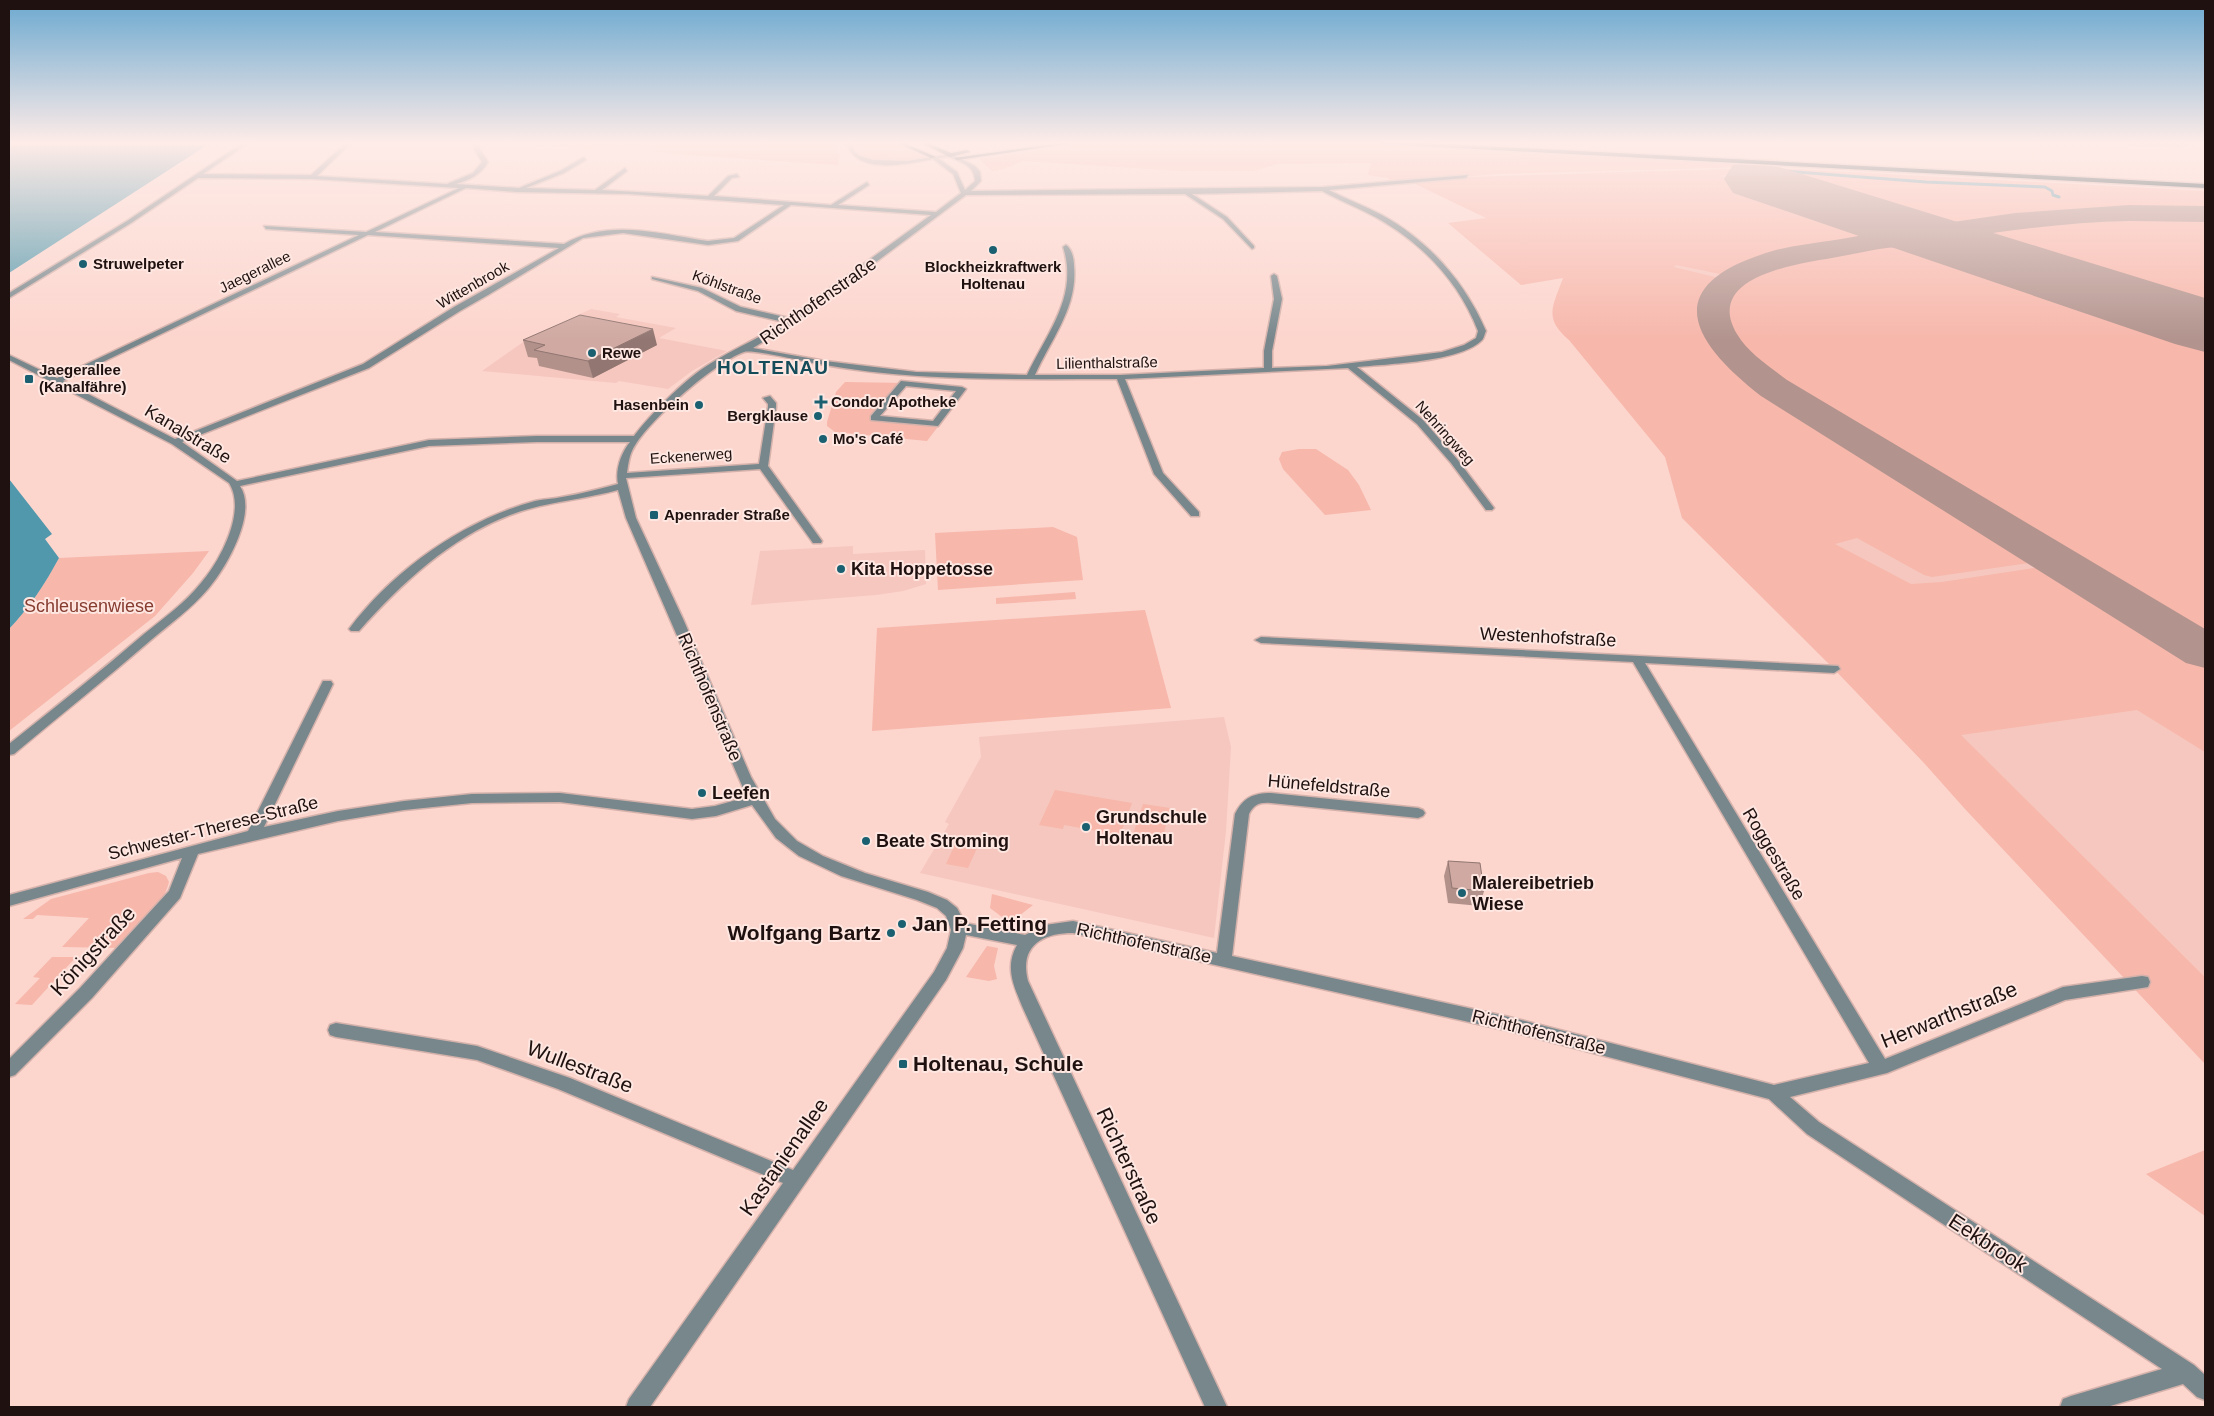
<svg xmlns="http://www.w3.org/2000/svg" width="2214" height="1416" font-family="Arial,sans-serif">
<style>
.built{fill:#f6c7be}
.green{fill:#f7b7ab}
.water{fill:#5298ac}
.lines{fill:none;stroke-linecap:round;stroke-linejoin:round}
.stream{stroke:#5298ac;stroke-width:3}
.taxiway{fill:#b2938d;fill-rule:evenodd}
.runway{fill:#b2938d;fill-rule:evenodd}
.minor-casing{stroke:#d4b2ab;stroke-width:3}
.highway-casing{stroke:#d4b2ab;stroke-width:3}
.minor{fill:#77878c;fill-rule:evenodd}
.highway{fill:#012933;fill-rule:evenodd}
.wall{fill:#b2918b}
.shaded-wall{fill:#917671}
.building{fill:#cfa9a2;stroke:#917671}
.poi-dot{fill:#1a6071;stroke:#fee6e1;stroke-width:2}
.labels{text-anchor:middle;stroke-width:4;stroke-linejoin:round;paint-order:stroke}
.far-poi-label{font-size:15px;font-weight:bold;fill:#1e110f;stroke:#fee6e1;text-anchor:start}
.far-street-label{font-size:15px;fill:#1e110f;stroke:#fee6e1}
.street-label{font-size:18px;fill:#1e110f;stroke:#fee6e1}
.poi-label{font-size:18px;font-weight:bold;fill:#1e110f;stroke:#fee6e1;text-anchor:start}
.park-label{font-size:18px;fill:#873c30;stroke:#fee6e1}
.far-district-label{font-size:19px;font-weight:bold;letter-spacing:1px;fill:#154c5a;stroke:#fee6e1}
.near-poi-label{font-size:21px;font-weight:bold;fill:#1e110f;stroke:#fee6e1;text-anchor:start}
.near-street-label{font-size:21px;fill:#1e110f;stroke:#fee6e1}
</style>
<rect width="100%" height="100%" fill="#fcd5cd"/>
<g class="built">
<path d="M 1773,168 L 2205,191 L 2205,977 L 1915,690 L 1586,173 Z"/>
<path d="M 591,309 L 620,314 L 616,317 L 676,328 L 659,338 L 727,351 L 692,371 L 668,389 L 619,381 L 616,383 L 482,371 L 529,338 Z"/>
<path d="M 853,546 L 853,554 L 925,550 L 926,584 L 903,591 L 876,595 L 751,605 L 760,551 Z"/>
<path d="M 1224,717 L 1231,747 L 1226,831 L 1214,938 L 920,873 L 949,824 L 945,822 L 981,757 L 979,737 Z"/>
</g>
<g class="green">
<path d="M 531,142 L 833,142 L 840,153 L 838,165 L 673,154 L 611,147 L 604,150 L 546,145 L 536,147 Z"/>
<path d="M 848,142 L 898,142 L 933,157 C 906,163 880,164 854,154 Z"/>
<path d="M 1097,142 L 1322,142 L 1771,163 L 1778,166 L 1498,174 L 1395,182 L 1387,178 L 1368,175 L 1371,163 L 1277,164 L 1254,171 L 1181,171 L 1024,161 C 1013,164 1003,171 992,171 L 979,159 Z"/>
<path d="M 1773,168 L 2205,191 L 2205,211 L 2062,212 L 1961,224 L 1933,224 L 1916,222 L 1757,170 L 1719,176 L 1875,228 L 1879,233 L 1878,236 L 1765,258 L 1725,275 L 1676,265 L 1674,267 L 1719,278 C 1713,285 1703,292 1700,302 C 1699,305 1700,310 1701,313 C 1704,342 1726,359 1746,378 L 2035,559 L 2036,562 L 1932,577 L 1924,575 L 1857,538 L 1835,544 L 1911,584 L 1942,582 L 2040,567 L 2051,570 L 2205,665 L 2205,752 L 2137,710 L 1961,735 L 2205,977 L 2205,1064 L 1965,809 L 1924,763 L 1834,669 L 1682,518 L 1665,457 L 1569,340 C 1543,318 1553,306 1563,278 L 1521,285 L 1448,223 L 1486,218 L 1413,183 L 1464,177 Z"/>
<path d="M 2117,217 L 2205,218 L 2205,314 L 1986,244 L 1977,236 C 1991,221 2092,219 2117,217 Z"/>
<path d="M 1884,245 L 1908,245 L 1935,248 L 2205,339 L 2205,639 L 1778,381 C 1759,367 1738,351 1728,329 C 1697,265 1849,251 1884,245 Z"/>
<path d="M 845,382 L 904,383 L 874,418 L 940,424 L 927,441 L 835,432 L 827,426 L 827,422 L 836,392 Z"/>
<path d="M 1299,449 L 1316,449 L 1348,470 L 1359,485 L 1371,510 L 1325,515 L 1283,469 L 1279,459 L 1282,452 Z"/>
<path d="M 1053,527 L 1077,537 L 1083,580 L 938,590 L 935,533 Z"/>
<path d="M 209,551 L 193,573 L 155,616 L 9,731 L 9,629 C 30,607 45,584 59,558 Z"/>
<path d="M 1075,592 L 1076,599 L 996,604 L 996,598 Z"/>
<path d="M 1145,610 L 1171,708 L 872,731 L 877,628 Z"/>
<path d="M 1055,790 L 1132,803 L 1120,835 L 1064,825 L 1063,829 L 1039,825 Z"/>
<path d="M 1143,804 L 1170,808 L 1162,842 L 1132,837 Z"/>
<path d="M 956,842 L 978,846 L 968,868 L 946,864 Z"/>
<path d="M 158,872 L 166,876 L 169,882 C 162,909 138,928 120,948 L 62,947 L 89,918 L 37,915 L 33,919 L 23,919 L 51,899 L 149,873 Z"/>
<path d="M 992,894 L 1033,905 L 1010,923 L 990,908 Z"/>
<path d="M 987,946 L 998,948 L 994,966 L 997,979 L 989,981 L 966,977 Z"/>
<path d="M 52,957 L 76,957 L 32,1005 L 15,1004 L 40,978 L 33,977 Z"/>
<path d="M 2205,1150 L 2205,1216 L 2146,1174 Z"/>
</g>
<g class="water">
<path d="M 9,142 L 212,142 L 9,273 Z"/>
<path d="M 9,479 L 52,534 L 45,539 L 59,558 C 45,584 30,607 9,629 Z"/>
</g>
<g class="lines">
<path class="stream" d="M 1784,171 L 1926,182 L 2045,187 L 2052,191 L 2053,195 L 2059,197"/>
<path class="taxiway" d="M 2129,205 L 2205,206 L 2205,222 C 2180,222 2154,221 2129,221 C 2074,222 2020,229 1965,237 L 2008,252 L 2012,258 L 2008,264 C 1987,270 1965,257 1945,252 C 1932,248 1918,246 1904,247 C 1880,247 1856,254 1832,258 C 1796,264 1703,277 1737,334 C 1748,353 1770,367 1787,380 L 2205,629 L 2205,668 L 2186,663 L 1761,396 C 1697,346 1657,290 1760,255 C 1784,246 1810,244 1835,240 C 1867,235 1899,226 1932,231 L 1936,226 L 1946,223 L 2015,213 Z"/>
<path class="runway" d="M 1756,160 L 2205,298 L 2205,352 L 2175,344 L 1733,193 L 1724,179 L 1733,165 Z"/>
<defs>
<g id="minor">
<path d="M 244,142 L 250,142 L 203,174 L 311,175 L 347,142 L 352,142 L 317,176 L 447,184 L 473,173 L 482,162 L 474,149 L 474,142 L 479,142 L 480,149 L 488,162 C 481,175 469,180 456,184 L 519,188 L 560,171 L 584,157 L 586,160 L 564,173 L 526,188 L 595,190 L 625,168 L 627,171 L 602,190 L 708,196 L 728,176 L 737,174 L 739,177 L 732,178 L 714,196 L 831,205 L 867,182 L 869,185 L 838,205 L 936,212 L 961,193 L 953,174 L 933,159 C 907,164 856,176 846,142 L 850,142 L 854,151 L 860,156 L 873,160 L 907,161 L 952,154 L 975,166 L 980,172 L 981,181 L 971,191 L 1323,187 L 1468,175 L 1466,178 L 1329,190 C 1346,199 1365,206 1382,215 C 1429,241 1465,282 1486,331 C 1484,335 1484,339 1481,341 C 1459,362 1387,364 1357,367 L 1423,420 L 1457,459 L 1494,508 L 1492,510 L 1486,510 L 1451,463 L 1417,424 L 1348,368 L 1125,379 L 1163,473 L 1199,512 L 1199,516 L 1191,516 L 1154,474 L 1117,379 C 1017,379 917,382 819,364 C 806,362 753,349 744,352 C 715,362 645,423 632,451 C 629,457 628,466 627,473 L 759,464 L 768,407 L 768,404 L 763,398 L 770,396 L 776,403 L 776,407 L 768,466 L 822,541 L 821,543 L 813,543 L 760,469 L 626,478 L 636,518 L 684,621 L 751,777 L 775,819 L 797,841 L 823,856 L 865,873 L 928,892 L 947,900 L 957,908 L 965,923 L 1025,935 L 1045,925 L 1073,921 L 1217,953 L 1235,814 C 1243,798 1253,793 1271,793 L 1418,808 L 1423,810 L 1425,813 L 1423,816 L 1418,818 L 1271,803 C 1260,802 1254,804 1249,814 L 1232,956 L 1509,1017 L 1774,1085 L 1869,1063 L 1633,662 L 1261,643 L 1255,640 L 1261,637 L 1838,666 L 1840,669 L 1834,673 L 1645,663 L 1885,1059 L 2063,987 L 2142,976 L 2148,977 L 2150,982 L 2148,987 L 2142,988 L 2065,1000 L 1887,1073 L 1790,1097 L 1819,1122 L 2194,1365 L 2205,1375 L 2205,1400 L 2197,1397 L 2183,1384 L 2107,1407 L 2060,1407 L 2063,1399 L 2071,1396 L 2162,1369 L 1807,1134 L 1769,1099 L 1509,1031 L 1073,933 C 1042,933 1019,946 1028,981 L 1227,1407 L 1205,1407 L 1022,1006 C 1013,984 1005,967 1017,945 L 966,935 L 963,948 L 946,980 L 650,1407 L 626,1407 L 629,1399 L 783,1183 L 558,1089 L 477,1060 L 336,1037 L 330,1035 L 328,1030 L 330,1025 L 336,1023 L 477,1046 L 570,1078 L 793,1170 L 934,972 L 947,948 L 951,930 L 946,916 L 937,908 L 917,900 L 841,876 L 799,856 L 776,838 L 752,805 L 716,816 L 692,819 L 560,802 L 472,803 L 404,810 L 338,821 L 198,854 L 180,898 L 92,998 L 15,1075 L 9,1077 L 9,1059 L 80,988 L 169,891 L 182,858 L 9,906 L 9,895 L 248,831 L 323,681 L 331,681 L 333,684 L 264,827 L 338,811 L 404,801 L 472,794 L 560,793 L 692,809 L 715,806 L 747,797 L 626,518 L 618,490 C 593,497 566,500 540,506 C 466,523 408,576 359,631 L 351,631 L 349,629 C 393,570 464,520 535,501 C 544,499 553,499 562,497 C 580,494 599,489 618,484 C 615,470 621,453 630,442 L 537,442 L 429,446 L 240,486 C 258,513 226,568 208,589 C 191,609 170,624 151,640 C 106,679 59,716 14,754 L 9,755 L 9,744 C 54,708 100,672 144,634 C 164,618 185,603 201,583 C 220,561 247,511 229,483 L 172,444 L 9,360 L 9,355 L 57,378 L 359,235 L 266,229 L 264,226 L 366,232 L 459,188 L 312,179 L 198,178 L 131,223 L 9,298 L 9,293 L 127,221 ZM 949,157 C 962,163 974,165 975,181 L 965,190 L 957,172 L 938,158 ZM 466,188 L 517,192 L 628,194 L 784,205 L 734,238 L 708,241 C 661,234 608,218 564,244 L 375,232 ZM 1322,191 C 1340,201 1359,208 1377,218 C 1423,244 1459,282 1478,331 L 1476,338 L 1464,345 L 1442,352 L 1327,366 L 1272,368 L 1272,351 L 1282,299 L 1277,276 L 1274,274 L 1271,276 L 1274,299 L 1264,351 L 1264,368 L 1120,375 L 1035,375 C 1051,339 1078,307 1074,266 C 1074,259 1072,249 1066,245 L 1063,247 C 1079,296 1047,333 1027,375 L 916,372 L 825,361 L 753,348 L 794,323 L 966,195 L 1185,194 L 1223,219 L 1252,249 L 1254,248 L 1254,246 L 1227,217 L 1192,194 ZM 791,205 L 931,215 L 789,318 L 741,307 L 702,288 L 652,277 L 652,279 L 698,291 L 736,311 L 784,322 C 759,339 730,350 705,367 C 682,382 650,415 634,436 L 537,436 L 429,440 L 237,481 L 182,442 L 369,368 L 460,311 L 488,295 L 583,238 L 623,233 L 708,245 L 738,241 ZM 368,235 L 559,248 L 454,307 L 363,364 L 175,439 L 63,381 Z"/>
<path d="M 2092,142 L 2194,142 L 2180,146 Z"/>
<path d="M 901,381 L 962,387 L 966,389 L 938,426 L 871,420 L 871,416 ZM 906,386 L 956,391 L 933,421 L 880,416 Z"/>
</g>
<g id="highway">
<path d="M 895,142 L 902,142 L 936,157 L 931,158 Z"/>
<path d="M 919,142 L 926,142 L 951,153 L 967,150 L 970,152 L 950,157 Z"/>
<path d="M 1067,142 L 1081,142 L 957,160 L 954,158 Z"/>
<path d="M 1379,142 L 1409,142 L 2205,184 L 2205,188 L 1382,144 Z"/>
</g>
</defs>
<use href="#minor" class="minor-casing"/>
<use href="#highway" class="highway-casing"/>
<use href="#minor" class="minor"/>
<use href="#highway" class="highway"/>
</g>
<g class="wall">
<path d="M 523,340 L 657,345 L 593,378 L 539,366 L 537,358 L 528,357 Z"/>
<path d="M 1448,861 L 1484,891 L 1480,906 L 1448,903 L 1444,876 Z"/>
</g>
<path class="shaded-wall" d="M 653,329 L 657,345 L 593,378 L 588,361 Z"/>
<g class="building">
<path d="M 580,315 L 653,329 L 588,361 L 534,350 L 545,345 L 523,340 Z"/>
<path d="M 1448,861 L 1480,863 L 1484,891 L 1452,888 Z"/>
</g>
<linearGradient id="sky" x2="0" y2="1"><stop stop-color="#6ca9d0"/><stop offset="0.42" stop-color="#feece8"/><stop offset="1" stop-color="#feece8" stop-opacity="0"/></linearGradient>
<rect width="2214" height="340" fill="url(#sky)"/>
<g class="poi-dot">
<circle cx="993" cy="250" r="5"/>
<circle cx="83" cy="264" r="5"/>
<circle cx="592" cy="353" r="5"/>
<rect x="24" y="374" width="10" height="10" rx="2.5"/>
<path d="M818.5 394.5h5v5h5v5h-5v5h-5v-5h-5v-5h5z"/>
<circle cx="699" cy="405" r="5"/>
<circle cx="818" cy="416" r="5"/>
<circle cx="823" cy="439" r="5"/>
<rect x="649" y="510" width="10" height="10" rx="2.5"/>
<circle cx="841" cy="569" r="5"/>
<circle cx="702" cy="793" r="5"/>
<circle cx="1086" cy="827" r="5"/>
<circle cx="866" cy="841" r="5"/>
<circle cx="1462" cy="893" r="5"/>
<circle cx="902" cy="924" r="5"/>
<circle cx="891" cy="933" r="5"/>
<rect x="898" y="1059" width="10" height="10" rx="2.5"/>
</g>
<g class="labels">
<g class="far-poi-label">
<text x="93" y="269">Struwelpeter</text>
<text x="993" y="272" text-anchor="middle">Blockheizkraftwerk<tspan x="993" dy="17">Holtenau</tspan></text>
<text x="602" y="358">Rewe</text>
<text x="39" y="375">Jaegerallee<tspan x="39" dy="17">(Kanalfähre)</tspan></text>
<text x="831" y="407">Condor Apotheke</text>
<text x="689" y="410" text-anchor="end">Hasenbein</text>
<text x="808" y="421" text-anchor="end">Bergklause</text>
<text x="833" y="444">Mo's Café</text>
<text x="664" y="520">Apenrader Straße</text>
</g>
<g class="far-street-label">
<text transform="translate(255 272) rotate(-26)" y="5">Jaegerallee</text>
<text transform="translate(473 285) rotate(-30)" y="5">Wittenbrook</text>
<text transform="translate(727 287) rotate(20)" y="5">Köhlstraße</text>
<text transform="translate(1107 363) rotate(-1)" y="5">Lilienthalstraße</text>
<text transform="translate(1445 433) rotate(48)" y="5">Nehringweg</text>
<text transform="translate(691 456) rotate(-4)" y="5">Eckenerweg</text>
</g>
<g class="street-label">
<text transform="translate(818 301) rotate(-35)" y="6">Richthofenstraße</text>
<text transform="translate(188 434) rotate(31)" y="6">Kanalstraße</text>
<text transform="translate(1548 637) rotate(3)" y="6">Westenhofstraße</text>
<text transform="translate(710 697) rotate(67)" y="6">Richthofenstraße</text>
<text transform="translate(1329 786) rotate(5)" y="6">Hünefeldstraße</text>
<text transform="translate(213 828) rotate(-14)" y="6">Schwester-Therese-Straße</text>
<text transform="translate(1774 854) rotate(59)" y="6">Roggestraße</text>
<text transform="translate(1144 943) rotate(12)" y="6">Richthofenstraße</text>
<text transform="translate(1539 1032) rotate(14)" y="6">Richthofenstraße</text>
</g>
<g class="poi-label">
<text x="851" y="575">Kita Hoppetosse</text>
<text x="712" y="799">Leefen</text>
<text x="1096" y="823">Grundschule<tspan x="1096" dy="21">Holtenau</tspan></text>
<text x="876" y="847">Beate Stroming</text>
<text x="1472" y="889">Malereibetrieb<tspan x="1472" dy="21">Wiese</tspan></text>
</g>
<g class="park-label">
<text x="89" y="612">Schleusenwiese</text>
</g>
<g class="far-district-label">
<text x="773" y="374">HOLTENAU</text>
</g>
<g class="near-poi-label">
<text x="912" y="931">Jan P. Fetting</text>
<text x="881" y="940" text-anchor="end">Wolfgang Bartz</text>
<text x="913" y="1071">Holtenau, Schule</text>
</g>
<g class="near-street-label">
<text transform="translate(93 951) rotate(-47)" y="7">Königstraße</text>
<text transform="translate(1949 1015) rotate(-22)" y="7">Herwarthstraße</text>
<text transform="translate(580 1067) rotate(21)" y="7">Wullestraße</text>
<text transform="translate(784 1157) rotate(-55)" y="7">Kastanienallee</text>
<text transform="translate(1129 1166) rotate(65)" y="7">Richterstraße</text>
<text transform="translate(1988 1243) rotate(33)" y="7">Eekbrook</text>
</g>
</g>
<rect width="2214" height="1416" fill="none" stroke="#1e110f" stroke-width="20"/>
</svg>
